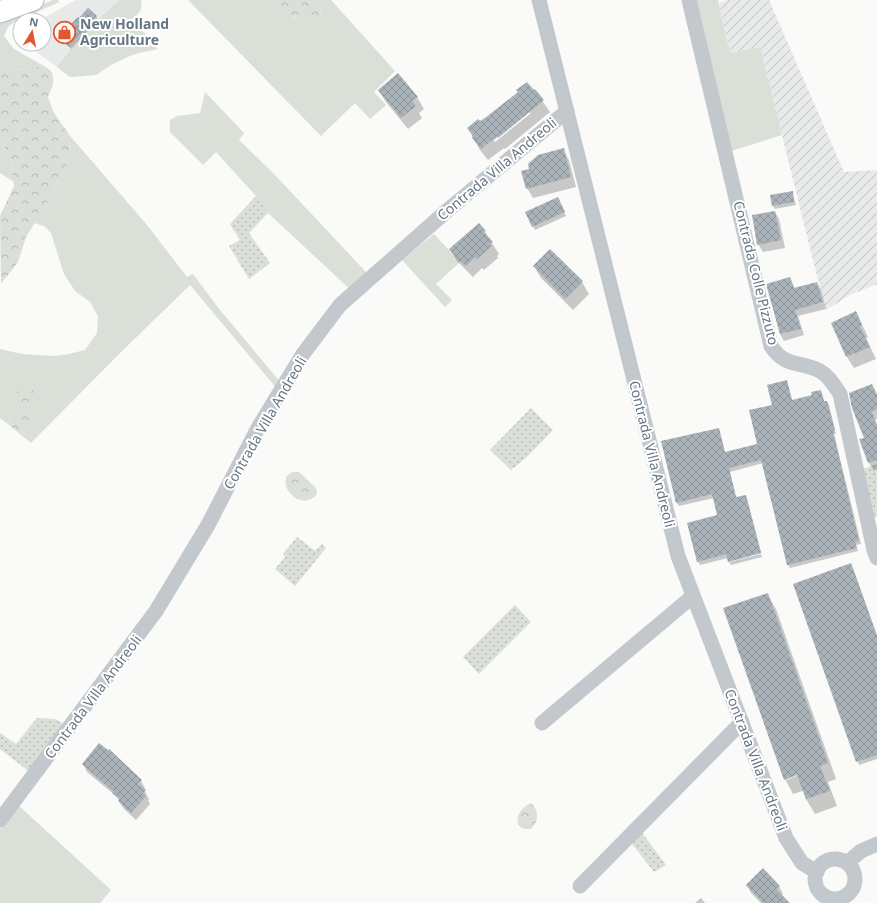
<svg xmlns="http://www.w3.org/2000/svg" width="877" height="903" font-family="'Noto Sans',sans-serif">
<style>
.built{fill:#e8e9e9}
.industrial{fill:url(#industrial-furrows)}
.green{fill:#dadfd7}
.forest{fill:url(#forest-crowns)}
.garden{fill:url(#garden-dots)}
.shadow{fill:#0003;fill-rule:evenodd}
.building{fill:url(#building-cross-hatch)}
.lines{fill:none;stroke-linecap:round;stroke-linejoin:round}
.secondary-casing{stroke:#b3babf;stroke-width:23}
.minor{stroke:#c3c8cc;stroke-width:15}
.secondary{stroke:#fff;stroke-width:21}
.labels{text-anchor:middle;stroke-width:4;stroke-linejoin:round;paint-order:stroke}
.poi-label{font-size:14px;font-weight:bold;fill:#657683;stroke:#fff;text-anchor:start}
.street-label{font-size:14px;fill:#657683;stroke:#fff}
</style>
<defs>
<pattern id="industrial-furrows" width="10" height="10" patternUnits="userSpaceOnUse"><rect width="10" height="10" fill="#e8e9e9"/><path d="M-1 1l2-2M0 10L10 0M9 11l2-2" fill="none" stroke="#c0c1c2"/></pattern>
<pattern id="forest-crowns" width="20" height="18" patternUnits="userSpaceOnUse"><rect width="20" height="18" fill="#dadfd7"/><path d="M2 6a3 3 0 1 1 6 0M12 15a3 3 0 1 1 6 0" fill="none" stroke="#b4b9b4"/></pattern>
<pattern id="garden-dots" width="8" height="8" patternUnits="userSpaceOnUse"><rect width="8" height="8" fill="#dadfd7"/><path d="M2 2h.1M6 6h.1" fill="none" stroke="#b4b9b4" stroke-width="1.8" stroke-linecap="round"/></pattern>
<pattern id="building-cross-hatch" width="8" height="8" patternUnits="userSpaceOnUse"><rect width="8" height="8" fill="#aab3b9"/><path d="M0 0l8 8M0 8l8-8" fill="none" stroke="#8e969c"/></pattern>
</defs>
<rect width="100%" height="100%" fill="#fafaf8"/>
<path class="built" d="M 76,0 L 120,0 L 104,13 L 70,49 L 57,67 L 31,48 L 21,44 L 44,44 L 44,20 L 40,20 Z"/>
<path class="industrial" d="M 728,0 L 769,0 L 844,172 L 877,170 L 877,284 L 850,295 L 826,310 L 814,264 L 760,47 L 730,53 L 719,3 Z"/>
<g class="green">
<path d="M 53,0 L 58,0 L 59,2 L 13,23 L 8,27 L 4,36 L 14,49 L 42,65 C 26,70 15,73 0,64 L 0,22 Z"/>
<path d="M 120,0 L 141,0 C 143,9 139,14 132,19 L 158,49 L 139,53 L 130,56 L 111,65 L 96,75 L 70,77 L 57,67 C 75,42 96,19 120,0 Z"/>
<path d="M 188,0 L 278,0 L 278,4 L 292,18 L 299,17 L 305,20 L 322,18 L 319,0 L 331,0 L 395,71 L 374,92 L 386,105 L 370,119 L 355,103 L 321,136 Z"/>
<path d="M 693,0 L 718,0 L 730,53 L 760,47 L 782,135 L 728,152 Z"/>
<path d="M 205,92 L 244,133 L 239,140 L 274,174 L 367,273 L 353,292 L 268,213 L 256,196 L 216,152 L 203,165 L 170,132 L 170,120 L 177,116 L 200,113 Z"/>
<path d="M 0,136 L 12,163 L 14,182 L 0,173 Z"/>
<path d="M 71,137 L 147,225 L 187,277 L 193,274 L 220,310 L 281,383 L 278,390 L 190,285 L 119,354 L 31,443 L 21,435 L 25,433 L 16,411 L 10,415 L 9,425 L 0,418 L 0,349 L 22,354 L 54,356 L 69,354 L 85,350 L 97,333 L 98,316 L 90,302 L 75,291 L 64,274 L 51,233 L 44,226 L 34,223 L 47,203 L 70,158 Z"/>
<path d="M 434,234 L 460,262 L 436,284 L 452,300 L 445,307 L 402,260 Z"/>
<path d="M 18,805 L 111,890 L 100,903 L 0,903 L 0,829 Z"/>
</g>
<g class="forest">
<path d="M 278,0 L 319,0 L 322,18 L 314,24 L 299,17 L 286,18 L 279,12 Z"/>
<path d="M 0,64 C 15,73 26,70 42,65 C 59,72 53,85 48,97 L 54,113 L 71,137 L 70,158 L 47,203 L 26,237 L 18,262 L 1,284 L 0,216 L 14,186 L 12,163 L 0,136 Z"/>
<path d="M 28,385 L 33,390 L 35,399 L 30,406 L 25,407 C 14,400 13,387 28,385 Z"/>
<path d="M 16,411 C 25,413 29,418 32,427 L 31,429 L 21,435 L 9,425 L 10,415 Z"/>
<path d="M 292,472 L 299,472 L 316,488 L 317,494 C 308,506 291,500 286,486 C 285,483 286,480 286,477 Z"/>
<path d="M 531,803 C 539,810 539,821 531,829 C 510,831 516,809 531,803 Z"/>
</g>
<g class="garden">
<path d="M 256,196 L 268,213 L 249,233 L 270,263 L 249,279 L 229,246 L 240,240 L 230,224 Z"/>
<path d="M 531,408 L 553,430 L 527,457 L 511,470 L 490,450 Z"/>
<path d="M 877,464 L 877,517 L 871,518 L 860,470 Z"/>
<path d="M 297,537 L 315,551 L 322,544 L 326,548 L 295,586 L 275,569 L 285,557 L 283,554 Z"/>
<path d="M 515,605 L 531,622 L 479,674 L 463,657 Z"/>
<path d="M 37,718 L 55,719 L 65,725 L 30,772 L 0,749 L 0,733 L 16,744 Z"/>
<path d="M 640,830 L 666,865 L 654,872 L 629,840 Z"/>
</g>
<g class="shadow">
<path d="M 96,17 L 98,20 L 71,49 L 62,40 Z"/>
<path d="M 535,90 L 550,112 L 505,149 L 504,148 L 488,160 L 480,150 L 468,128 L 480,123 L 519,92 L 534,91 ZM 530,111 L 530,114 L 495,142 L 494,140 Z"/>
<path d="M 379,91 L 417,97 L 424,109 L 419,113 L 422,118 L 408,129 L 386,102 Z"/>
<path d="M 563,150 L 569,160 L 576,187 L 533,198 L 527,188 L 530,169 Z"/>
<path d="M 792,192 L 796,205 L 775,209 L 773,206 Z"/>
<path d="M 559,202 L 566,216 L 535,230 L 533,227 Z"/>
<path d="M 775,212 L 779,219 L 785,248 L 763,252 L 758,244 Z"/>
<path d="M 479,225 L 485,232 L 499,254 L 497,256 L 498,258 L 484,270 L 482,268 L 473,277 L 457,261 L 450,249 Z"/>
<path d="M 550,250 L 582,282 L 589,294 L 573,310 L 541,278 L 534,266 Z"/>
<path d="M 790,278 L 795,289 L 817,283 L 821,290 L 826,309 L 798,316 L 804,335 L 784,341 L 780,334 L 767,285 Z"/>
<path d="M 856,312 L 868,337 L 866,338 L 876,359 L 854,368 L 847,357 L 832,323 Z"/>
<path d="M 786,382 L 792,401 L 813,396 L 820,391 L 824,402 L 827,402 L 829,405 L 836,434 L 834,434 L 861,544 L 856,545 L 858,551 L 790,568 L 788,565 L 763,463 L 730,472 L 736,498 L 745,496 L 747,499 L 761,552 L 729,560 L 728,558 L 700,565 L 698,561 L 718,516 L 714,498 L 679,506 L 677,503 L 718,429 L 725,453 L 759,444 L 773,405 Z"/>
<path d="M 872,385 L 877,394 L 877,419 L 875,420 L 877,424 L 877,469 L 874,471 L 869,463 L 860,440 L 865,438 Z"/>
<path d="M 761,554 L 762,557 L 731,565 L 729,562 Z"/>
<path d="M 853,568 L 877,635 L 877,759 L 859,765 L 794,585 Z"/>
<path d="M 767,594 L 776,609 L 836,779 L 828,782 L 837,806 L 815,814 L 806,799 L 803,791 L 793,794 L 785,779 ZM 801,772 L 802,774 L 786,780 L 786,778 Z"/>
<path d="M 83,764 L 141,781 L 145,788 L 144,790 L 149,799 L 148,800 L 150,804 L 136,820 L 124,809 L 116,796 L 87,772 Z"/>
<path d="M 747,885 L 779,886 L 783,894 L 782,895 L 789,903 L 761,903 L 751,893 Z"/>
<path d="M 701,898 L 705,903 L 695,903 Z"/>
</g>
<g class="building">
<path d="M 88,8 L 97,16 L 69,47 L 58,37 L 78,17 L 79,18 Z"/>
<path d="M 398,73 L 418,97 L 412,101 L 416,106 L 401,118 L 378,90 Z"/>
<path d="M 527,82 L 534,90 L 535,89 L 544,100 L 498,138 L 497,136 L 481,149 L 472,138 L 473,136 L 467,128 L 478,119 L 480,121 L 485,118 L 518,92 L 516,90 Z"/>
<path d="M 564,148 L 571,177 L 526,189 L 521,171 L 529,169 L 528,164 L 538,155 Z"/>
<path d="M 793,191 L 794,202 L 772,206 L 770,195 Z"/>
<path d="M 558,197 L 565,212 L 532,227 L 525,212 Z"/>
<path d="M 775,211 L 781,240 L 757,245 L 752,215 Z"/>
<path d="M 479,223 L 486,231 L 484,232 L 493,242 L 490,244 L 492,246 L 477,259 L 475,257 L 466,266 L 461,261 L 460,262 L 449,249 Z"/>
<path d="M 550,249 L 583,281 L 565,299 L 533,266 Z"/>
<path d="M 790,277 L 794,288 L 817,282 L 823,302 L 795,310 L 801,329 L 780,334 L 766,284 Z"/>
<path d="M 856,311 L 862,325 L 860,326 L 870,347 L 846,357 L 831,323 Z"/>
<path d="M 787,380 L 792,400 L 812,395 L 811,392 L 821,390 L 824,401 L 827,401 L 835,430 L 833,431 L 859,541 L 855,542 L 857,548 L 787,565 L 761,460 L 729,468 L 736,497 L 746,495 L 761,553 L 728,562 L 726,554 L 697,562 L 687,523 L 717,515 L 712,494 L 676,503 L 661,441 L 719,428 L 725,452 L 757,444 L 749,410 L 772,405 L 767,385 Z"/>
<path d="M 872,384 L 877,395 L 877,409 L 872,412 L 877,426 L 877,460 L 868,463 L 859,439 L 864,438 L 852,408 L 849,393 Z"/>
<path d="M 851,563 L 877,636 L 877,755 L 856,762 L 793,584 Z"/>
<path d="M 768,593 L 828,763 L 820,766 L 830,791 L 806,799 L 797,775 L 784,780 L 723,608 Z"/>
<path d="M 99,743 L 108,750 L 109,749 L 142,780 L 138,784 L 146,790 L 143,793 L 146,796 L 131,813 L 118,801 L 120,799 L 112,793 L 114,792 L 82,764 Z"/>
<path d="M 763,868 L 780,886 L 776,889 L 790,903 L 763,903 L 746,885 Z"/>
</g>
<g class="lines">
<defs>
<path id="secondary" d="M 0,12 L 33,0"/>
</defs>
<use href="#secondary" class="secondary-casing"/>
<g class="minor">
<path d="M 539,0 L 678,556 L 786,838 L 802,863 L 817,872"/>
<path d="M 689,0 L 771,346 C 785,368 801,361 820,371 C 829,376 834,385 840,394 L 874,550 L 877,558"/>
<path d="M 542,723 L 693,596"/>
<path d="M 0,820 L 156,611 L 208,525 L 258,428 L 303,354 L 340,305 L 449,209 L 567,111"/>
<circle cx="835" cy="879" r="20"/>
<path d="M 847,863 L 861,851 L 877,844"/>
<path d="M 580,886 L 742,722"/>
</g>
<use href="#secondary" class="secondary"/>
</g>
<defs>
<symbol id="shop-ring" viewBox="-11 -11 22 22"><circle r="9.5" fill="#fff" stroke="#e4572e" stroke-width="1.5"/><path d="M-5-2.5h2.3a2.7 3.5 0 0 1 5.4 0H5L5.5 6h-11ZM-1.5-2.5h3a1.5 2.3 0 0 0-3 0Z" fill="#e4572e"/></symbol>
</defs>
<g fill-rule="evenodd">
<use href="#shop-ring" x="52" y="20" width="25" height="25"/>
</g>
<g class="labels">
<g class="poi-label">
<text x="80" y="29">New Holland<tspan x="80" dy="16">Agriculture</tspan></text>
</g>
<g class="street-label">
<text transform="translate(497 169) rotate(-40)" y="5">Contrada Villa Andreoli</text>
<text transform="translate(756 273) rotate(76)" y="5">Contrada Colle Pizzuto</text>
<text transform="translate(265 423) rotate(-60)" y="5">Contrada Villa Andreoli</text>
<text transform="translate(652 454) rotate(76)" y="5">Contrada Villa Andreoli</text>
<text transform="translate(93 697) rotate(-53)" y="5">Contrada Villa Andreoli</text>
<text transform="translate(756 760) rotate(69)" y="5">Contrada Villa Andreoli</text>
</g>
</g>
<g transform="translate(32 32) rotate(10)"><circle r="19" fill="#ffffff" stroke="#c1c8cd"/>
<path d="M0-3L7 15L0 10L-7 15Z" fill="#e4572e"/>
<text y="-6" font-size="11" font-weight="bold" text-anchor="middle" fill="#657683">N</text>
</g>
</svg>
